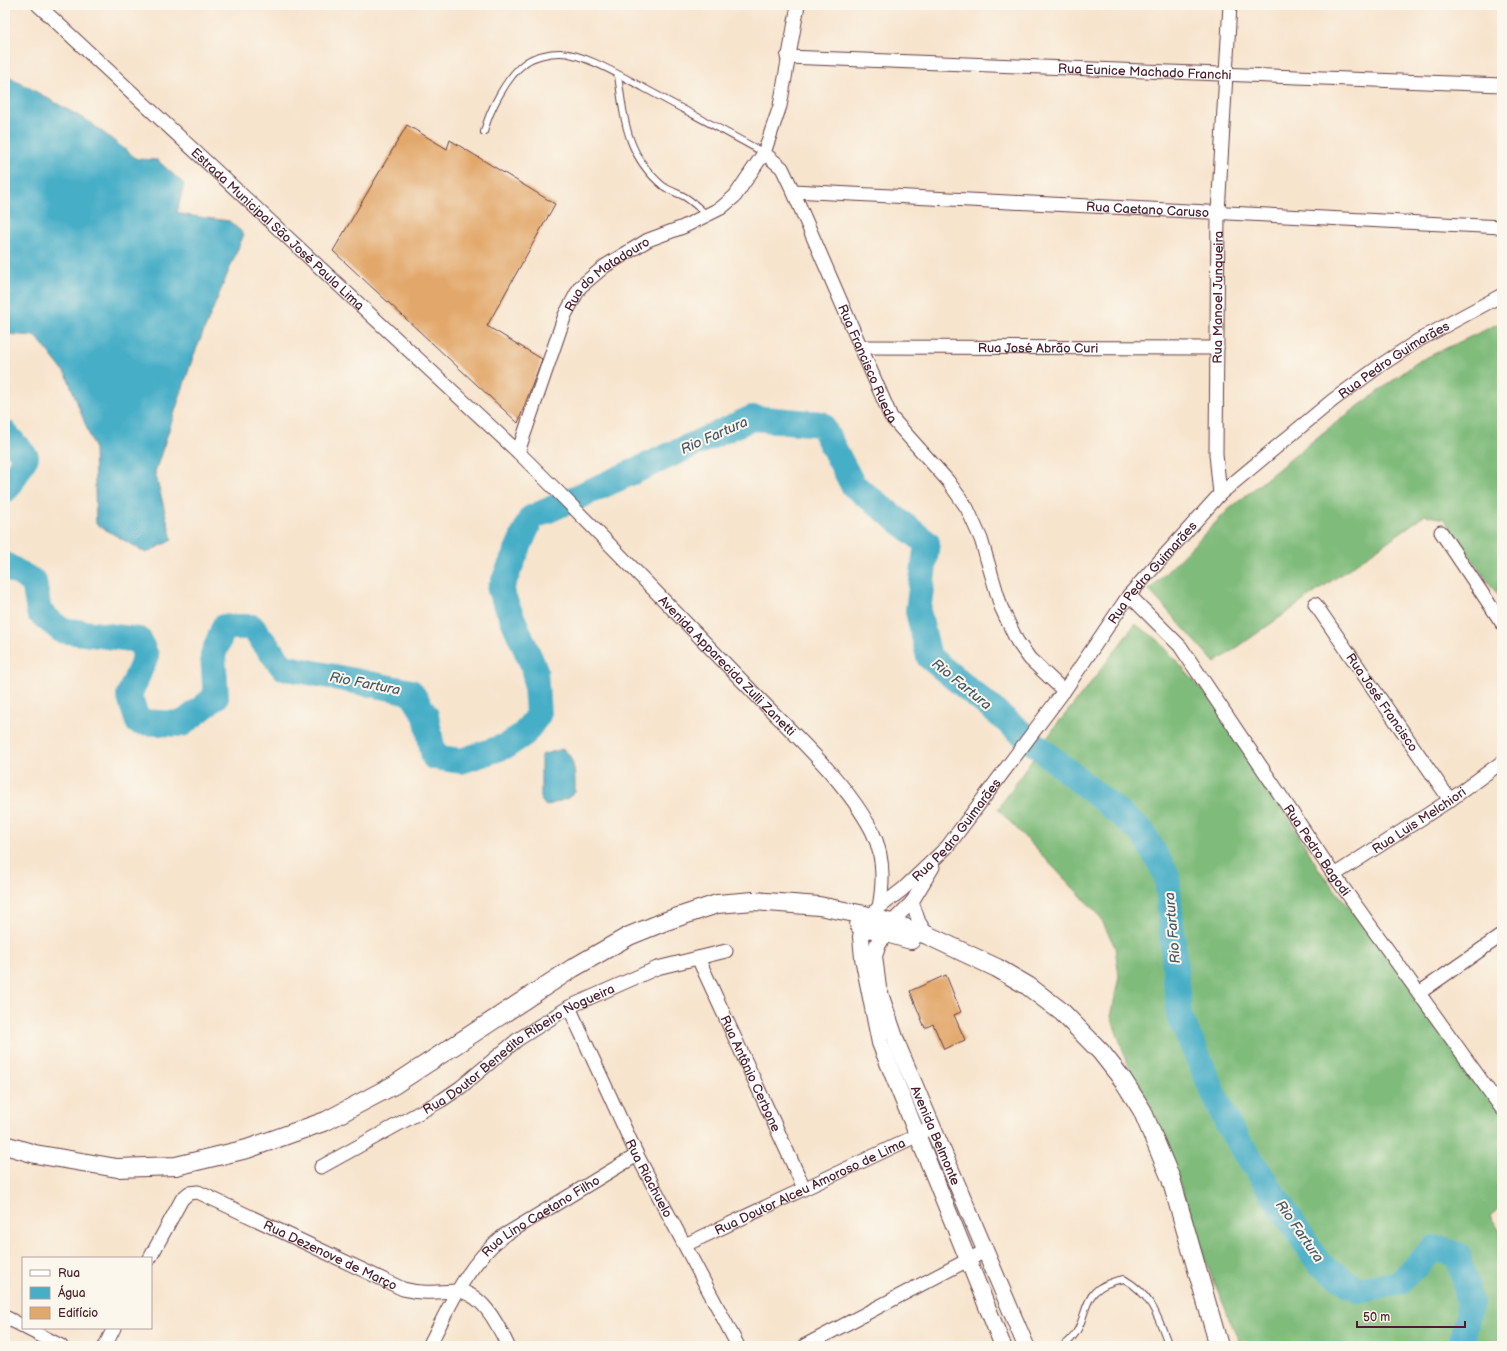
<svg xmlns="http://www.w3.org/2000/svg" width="1507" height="1351" font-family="'Balsamiq Sans',sans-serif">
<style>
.forest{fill:#7fbb7a;stroke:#646d52}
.water{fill:#47aec7;stroke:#486679}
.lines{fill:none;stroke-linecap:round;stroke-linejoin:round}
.river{stroke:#47aec7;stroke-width:26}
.building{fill:#e2a76a}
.service-casing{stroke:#643d43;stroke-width:8}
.minor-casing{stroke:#643d43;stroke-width:15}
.tertiary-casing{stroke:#643d43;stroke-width:18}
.secondary-casing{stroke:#643d43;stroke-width:20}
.service{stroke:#fff;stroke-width:6}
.minor{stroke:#fff;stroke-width:13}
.tertiary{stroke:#fff;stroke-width:16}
.secondary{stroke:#fff;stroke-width:18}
.labels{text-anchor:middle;stroke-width:4;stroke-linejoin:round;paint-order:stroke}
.street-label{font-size:13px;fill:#4a1f2b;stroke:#fbf7ec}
.water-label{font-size:14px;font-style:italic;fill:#495869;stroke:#fbf7ec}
</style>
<rect width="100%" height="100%" fill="#fbf7ec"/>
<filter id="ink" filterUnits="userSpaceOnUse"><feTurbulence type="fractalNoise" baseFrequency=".025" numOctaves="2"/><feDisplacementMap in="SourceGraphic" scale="8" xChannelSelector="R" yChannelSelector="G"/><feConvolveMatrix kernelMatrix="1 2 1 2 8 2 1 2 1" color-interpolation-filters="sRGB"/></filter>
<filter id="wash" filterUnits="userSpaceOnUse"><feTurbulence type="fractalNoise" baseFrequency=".012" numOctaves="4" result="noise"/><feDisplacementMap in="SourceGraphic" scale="16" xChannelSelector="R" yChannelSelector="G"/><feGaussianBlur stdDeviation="0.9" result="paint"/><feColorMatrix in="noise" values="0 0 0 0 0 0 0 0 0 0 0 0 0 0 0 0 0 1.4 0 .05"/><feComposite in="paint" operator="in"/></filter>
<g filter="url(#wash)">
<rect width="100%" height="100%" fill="#f7e4cd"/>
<g class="forest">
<path d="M 1502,322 L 1502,601 L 1444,519 L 1425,515 L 1215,663 L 1149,590 L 1228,510 L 1325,431 L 1419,361 Z"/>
<path d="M 1135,624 L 1158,640 L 1237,730 L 1320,871 L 1432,1011 L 1502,1109 L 1502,1205 L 1490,1216 L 1502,1234 L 1502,1346 L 1241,1346 L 1207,1265 L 1178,1178 L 1132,1075 L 1111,1017 L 1119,976 L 1115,947 L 1099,915 L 998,809 L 1057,724 L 1083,693 Z"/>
</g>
<g class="water">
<path d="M 5,74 L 91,123 L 137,159 L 157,160 L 184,184 L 177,212 L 185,215 L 229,221 L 244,234 L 193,357 L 155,472 L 172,540 L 146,553 L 96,524 L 94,447 L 67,376 L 36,336 L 5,334 Z"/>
<path d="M 563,749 C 576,758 575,777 575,792 L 568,798 L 546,806 L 541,800 L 541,755 Z"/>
</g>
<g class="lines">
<g class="river">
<path d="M 5,433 L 26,457 L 9,486 L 5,490"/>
<path d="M 5,565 L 34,582 L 39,612 L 61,630 L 139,640 L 146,656 L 129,695 L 138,722 L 182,724 L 216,697 L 213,655 L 224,627 L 252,627 L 283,667 L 411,692 L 426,716 L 434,757 L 461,761 L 506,746 L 524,734 L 538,715 L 535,670 L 500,590 L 531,518 L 752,418 L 821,424 L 853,485 L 927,543 L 918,611 L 929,657 L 1143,833 L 1167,876 L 1179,1015 L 1229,1127 L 1319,1263 L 1358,1290 L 1399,1283 L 1434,1248 L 1458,1255 L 1470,1304 L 1461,1346"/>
</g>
</g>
<g id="blocks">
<g class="building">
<path d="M 407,125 L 447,149 L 450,140 L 555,204 L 487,326 L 542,359 L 518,423 L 333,251 Z"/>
<path d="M 946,975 L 961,1012 L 954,1015 L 965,1040 L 944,1049 L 933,1024 L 925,1028 L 910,991 Z"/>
</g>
</g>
</g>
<g filter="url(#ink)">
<use href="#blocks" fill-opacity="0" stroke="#643d43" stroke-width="1"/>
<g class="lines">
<defs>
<g id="service">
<path d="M 618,75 C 624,119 626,155 663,186 C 670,191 678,193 685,197 C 693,202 700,209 707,215"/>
<path d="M 484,132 C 489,111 507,76 525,63 C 534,56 550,53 560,53 C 583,53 623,77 644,88 C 684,110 725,131 764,153"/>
<path d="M 1063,1346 C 1096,1323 1071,1288 1124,1279 C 1152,1295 1158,1317 1169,1346"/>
</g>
<g id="minor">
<path id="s1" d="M 38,5 L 518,452 C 597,530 673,610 750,689 C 790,731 845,779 872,831 C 884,855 884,881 879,907"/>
<path id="s2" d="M 798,5 L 780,106 L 764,153 L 782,168 L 793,191 L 891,417 L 948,481 L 967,508 L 981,539 L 1001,607 L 1017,641 L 1030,659 L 1064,691"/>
<path id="s3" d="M 787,57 L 1502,85"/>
<path id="s4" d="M 793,191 L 1502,227"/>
<path id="s5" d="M 860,347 L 1217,348"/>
<path id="s6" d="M 518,452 L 565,315 L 580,287 L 605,266 L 648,240 L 683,227 L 721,208 L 735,196 L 764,153"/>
<path id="s7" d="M 1220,494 L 1216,454 L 1218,212 L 1230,5"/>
<path d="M 1441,532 L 1502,623"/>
<path id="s8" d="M 1129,595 L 1180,646 L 1334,875 L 1502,1109"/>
<path id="s9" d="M 1315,604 L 1450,800"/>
<path id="s10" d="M 1334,875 L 1450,800 L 1502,762"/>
<path id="s11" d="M 876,910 L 903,889 L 947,847 L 1064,691 L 1129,595 L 1220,494 L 1333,400 L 1381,365 L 1419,340 L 1502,295"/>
<path d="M 891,923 L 912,902"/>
<path d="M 927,935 L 919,922 L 912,902 L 933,867"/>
<path id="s12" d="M 698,958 L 804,1188"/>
<path d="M 1419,993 L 1502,935"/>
<path id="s13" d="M 569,1007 L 637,1155 L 738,1346"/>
<path id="s14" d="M 321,1167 L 442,1100 L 461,1087 L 517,1040 L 569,1007 L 657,968 L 726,951"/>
<path id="s15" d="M 685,1245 L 918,1135 L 933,1125"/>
<path id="s16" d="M 150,1258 L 182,1199 L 189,1193 L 198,1192 L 403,1289 C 421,1294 437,1292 455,1291 C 482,1291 498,1325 508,1346"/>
<path d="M 5,1317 L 23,1326"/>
<path d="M 26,1328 L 61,1346"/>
<path d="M 105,1346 L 114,1328"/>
<path id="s17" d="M 429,1346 C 451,1304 465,1267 503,1236 L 637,1155"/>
<path d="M 804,1346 L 985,1251"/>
</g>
<g id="tertiary">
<path d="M 865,915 L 861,937 L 863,958 L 880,1043 L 1003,1346"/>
<path id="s18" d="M 891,923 L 878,944 L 874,956 L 878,988 L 898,1046 L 1026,1346"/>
</g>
<g id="secondary">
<path d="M 859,925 L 911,940"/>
<path d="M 5,1145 L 35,1154 L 117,1168 L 176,1166 L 247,1149 L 326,1121 L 394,1085 L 573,968 L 629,936 L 666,921 L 717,904 L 754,901 L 819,906 L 865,915 L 891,923 L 927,935 L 997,968 L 1028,986 L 1062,1012 L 1101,1052 L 1123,1080 L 1142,1110 L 1171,1179 L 1219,1346"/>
</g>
</defs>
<use href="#service" class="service-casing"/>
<use href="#minor" class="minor-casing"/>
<use href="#tertiary" class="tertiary-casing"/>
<use href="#secondary" class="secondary-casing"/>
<use href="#service" class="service"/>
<use href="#minor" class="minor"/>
<use href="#tertiary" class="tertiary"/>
<use href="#secondary" class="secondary"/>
</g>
</g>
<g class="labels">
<g class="street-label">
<text dy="5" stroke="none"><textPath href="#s3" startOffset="358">Rua Eunice Machado Franchi</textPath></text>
<text dy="5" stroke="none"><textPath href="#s4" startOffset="355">Rua Caetano Caruso</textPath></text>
<text dy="5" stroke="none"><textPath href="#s1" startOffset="328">Estrada Municipal São José Paula Lima</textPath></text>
<text dy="5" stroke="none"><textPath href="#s6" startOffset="205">Rua do Matadouro</textPath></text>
<text dy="5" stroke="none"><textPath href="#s7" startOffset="197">Rua Manoel Junqueira</textPath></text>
<text dy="5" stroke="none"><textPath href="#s5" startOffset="178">Rua José Abrão Curi</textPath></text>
<text dy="5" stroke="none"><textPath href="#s11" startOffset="762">Rua Pedro Guimarães</textPath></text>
<text dy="5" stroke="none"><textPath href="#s2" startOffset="389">Rua Francisco Rueda</textPath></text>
<text dy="5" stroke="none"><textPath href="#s11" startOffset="438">Rua Pedro Guimarães</textPath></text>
<text dy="5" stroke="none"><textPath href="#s1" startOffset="955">Avenida Apparecida Zulli Zanetti</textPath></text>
<text dy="5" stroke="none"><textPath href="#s9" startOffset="119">Rua José Francisco</textPath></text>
<text dy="5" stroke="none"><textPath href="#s10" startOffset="101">Rua Luis Melchiori</textPath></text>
<text dy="5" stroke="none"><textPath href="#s11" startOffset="114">Rua Pedro Guimarães</textPath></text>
<text dy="5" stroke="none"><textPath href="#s8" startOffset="318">Rua Pedro Bagodi</textPath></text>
<text dy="5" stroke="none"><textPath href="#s14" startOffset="231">Rua Doutor Benedito Ribeiro Nogueira</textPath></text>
<text dy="5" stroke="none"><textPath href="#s12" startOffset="127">Rua Antônio Cerbone</textPath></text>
<text dy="5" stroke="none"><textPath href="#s18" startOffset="228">Avenida Belmonte</textPath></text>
<text dy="5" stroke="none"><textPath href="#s13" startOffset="189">Rua Riachuelo</textPath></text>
<text dy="5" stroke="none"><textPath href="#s15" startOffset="138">Rua Doutor Alceu Amoroso de Lima</textPath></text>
<text dy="5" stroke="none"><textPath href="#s17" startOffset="176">Rua Lino Caetano Filho</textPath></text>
<text dy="5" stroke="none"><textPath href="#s16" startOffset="232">Rua Dezenove de Março</textPath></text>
</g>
<g class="water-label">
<text transform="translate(714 435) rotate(-24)" y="5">Rio Fartura</text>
<text transform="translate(365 683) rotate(11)" y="5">Rio Fartura</text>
<text transform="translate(962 684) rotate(39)" y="5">Rio Fartura</text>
<text transform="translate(1172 928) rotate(-95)" y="5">Rio Fartura</text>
<text transform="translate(1300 1231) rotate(55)" y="5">Rio Fartura</text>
</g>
</g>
<rect width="1507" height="1351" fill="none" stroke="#fbf7ec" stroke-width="20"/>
<rect x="22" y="1257" width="130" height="72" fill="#fbf7ec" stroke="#b4a19f"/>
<rect x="30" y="1270" width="20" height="6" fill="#ffffff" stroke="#b4a19f"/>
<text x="58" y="1277" font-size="12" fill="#4a1f2b">Rua</text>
<rect x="30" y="1287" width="20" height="12" fill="#47aec7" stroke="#b4a19f"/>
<text x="58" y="1297" font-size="12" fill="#4a1f2b">Água</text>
<rect x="30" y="1307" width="20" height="12" fill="#e2a76a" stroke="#b4a19f"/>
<text x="58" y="1317" font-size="12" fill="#4a1f2b">Edifício</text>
<path d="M1357 1321v6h108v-6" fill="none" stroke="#4a1f2b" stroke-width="2"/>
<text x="1363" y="1321" font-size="12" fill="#4a1f2b" stroke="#fbf7ec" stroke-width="3" paint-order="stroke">50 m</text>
</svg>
